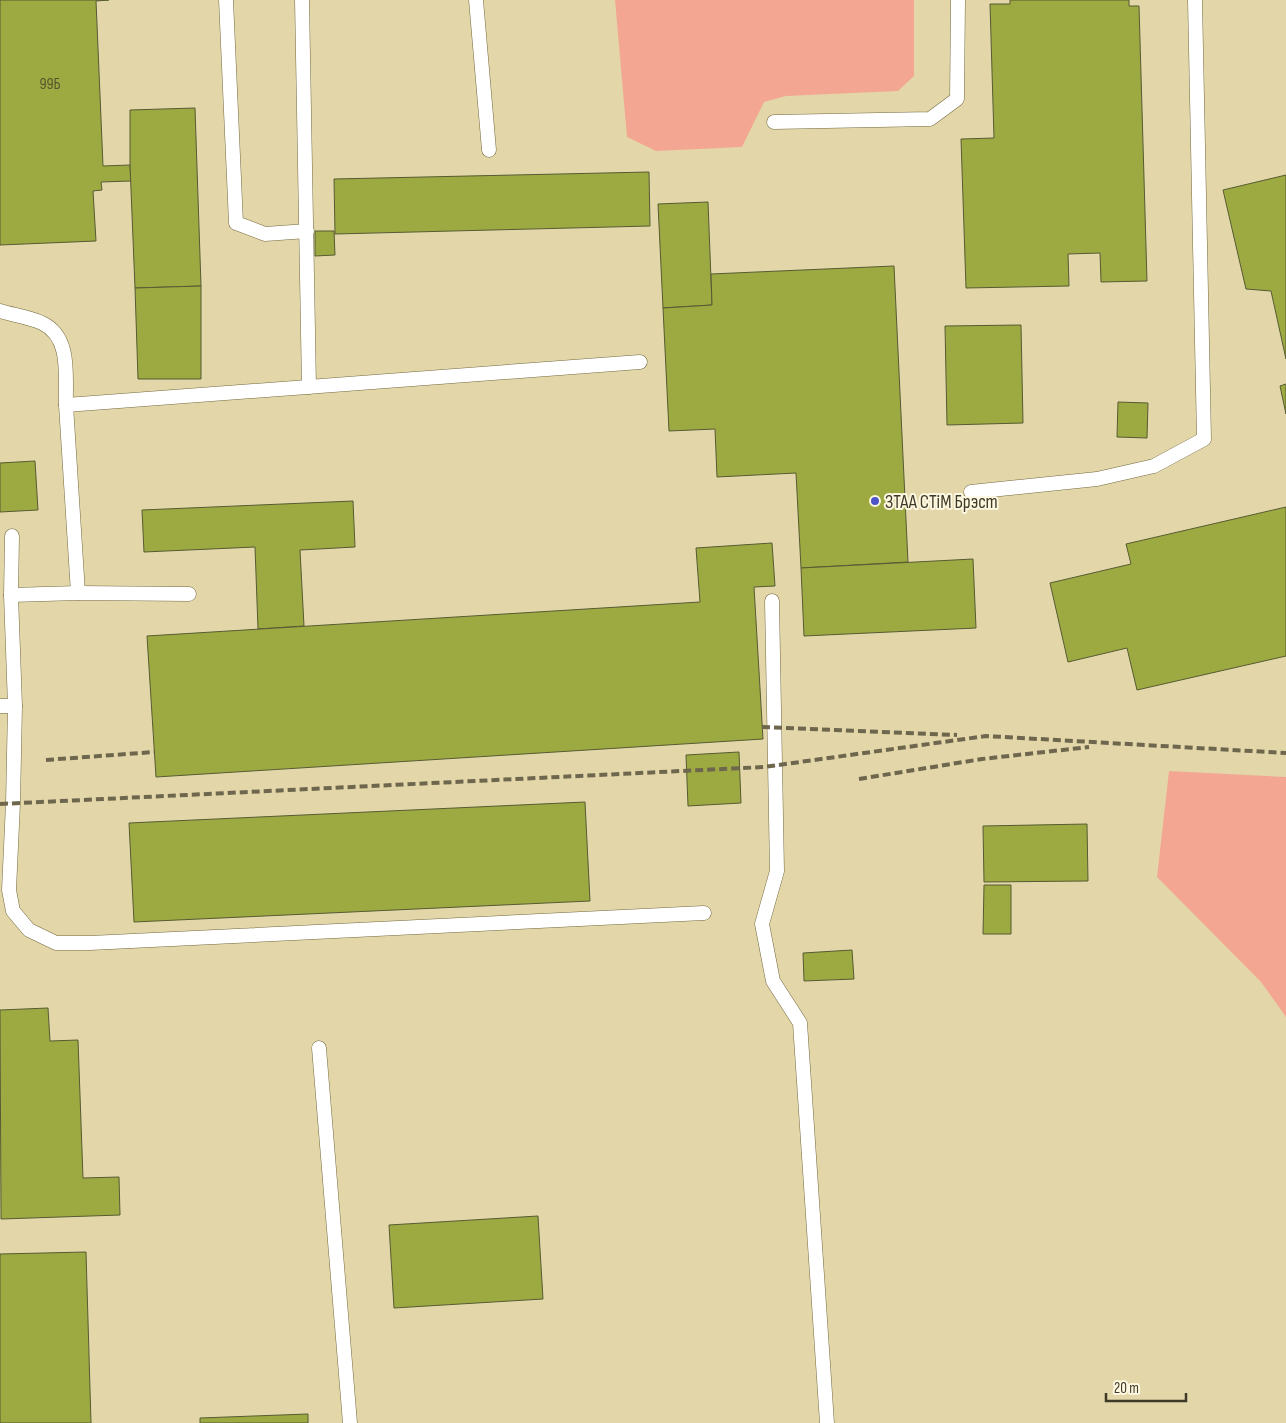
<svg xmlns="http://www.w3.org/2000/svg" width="1286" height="1423" font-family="'Sofia Sans Condensed',sans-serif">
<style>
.green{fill:#f3a793}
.building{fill:#9da941;stroke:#565b33}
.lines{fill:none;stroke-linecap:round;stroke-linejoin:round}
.service-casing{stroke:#74693f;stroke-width:15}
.service{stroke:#fff;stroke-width:14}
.rail{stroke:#6e674e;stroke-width:4;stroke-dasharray:8 4;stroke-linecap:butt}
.poi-dot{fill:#4d55cb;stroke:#fef8e1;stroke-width:2}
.labels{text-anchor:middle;stroke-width:4;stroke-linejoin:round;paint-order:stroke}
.number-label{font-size:16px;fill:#56562e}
.poi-label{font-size:19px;fill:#3f3a28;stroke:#fef8e1;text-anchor:start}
</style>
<rect width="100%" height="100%" fill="#e3d7aa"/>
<g class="green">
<path d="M 615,0 L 914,0 L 914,76 L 898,91 L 786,96 L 764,102 L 742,147 L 656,151 L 627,137 Z"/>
<path d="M 1169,771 L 1286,777 L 1286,1017 L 1261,982 L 1157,877 Z"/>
</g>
<g class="building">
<path d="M 0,0 L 109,0 L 96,1 L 103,166 L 130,165 L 131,181 L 101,182 L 102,190 L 93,191 L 96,241 L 0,245 Z"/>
<path d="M 1010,0 L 1129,0 L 1129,6 L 1139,6 L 1147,281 L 1101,282 L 1100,253 L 1068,254 L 1069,286 L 966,288 L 961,139 L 994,138 L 990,4 L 1010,4 Z"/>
<path d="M 195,108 L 201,286 L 135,288 L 130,165 L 130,110 Z"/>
<path d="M 649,172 L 650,226 L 335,234 L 334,179 Z"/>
<path d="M 1286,175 L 1286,359 L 1271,291 L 1246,289 L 1223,190 Z"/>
<path d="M 708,202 L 712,305 L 663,308 L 658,204 Z"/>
<path d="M 315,231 L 334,231 L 335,255 L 315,256 Z"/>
<path d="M 894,266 L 908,562 L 801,568 L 796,473 L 717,477 L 715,429 L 669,431 L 663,308 L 712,305 L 711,274 Z"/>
<path d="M 201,286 L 201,379 L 138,379 L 135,288 Z"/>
<path d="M 1021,325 L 1023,423 L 947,425 L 945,326 Z"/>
<path d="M 1286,384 L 1286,414 L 1280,386 Z"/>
<path d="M 1118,402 L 1148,403 L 1147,438 L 1117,437 Z"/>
<path d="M 35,461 L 38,510 L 0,512 L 0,463 Z"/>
<path d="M 353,501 L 355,547 L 300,550 L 304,626 L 258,629 L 255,547 L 144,552 L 142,510 Z"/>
<path d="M 1286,507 L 1286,656 L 1137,690 L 1127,648 L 1068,662 L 1050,583 L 1131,564 L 1126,544 Z"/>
<path d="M 772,543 L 775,586 L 754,587 L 763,739 L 156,777 L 147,636 L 700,602 L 696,548 Z"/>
<path d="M 973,559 L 976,628 L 804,636 L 801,568 Z"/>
<path d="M 739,752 L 741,803 L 688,806 L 686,755 Z"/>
<path d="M 585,802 L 590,901 L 134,922 L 129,823 Z"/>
<path d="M 1087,824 L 1088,881 L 984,882 L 983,826 Z"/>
<path d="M 984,885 L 1011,885 L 1011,934 L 983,934 Z"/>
<path d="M 852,950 L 854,979 L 804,981 L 803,953 Z"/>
<path d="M 48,1008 L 50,1041 L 78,1040 L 83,1178 L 119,1177 L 120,1215 L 1,1219 L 0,1010 Z"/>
<path d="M 538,1216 L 543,1299 L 394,1308 L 389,1225 Z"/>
<path d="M 86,1252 L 91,1423 L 0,1423 L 0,1254 Z"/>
<path d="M 308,1414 L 308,1423 L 200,1423 L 200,1418 Z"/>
</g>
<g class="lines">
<defs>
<g id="service">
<path d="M 226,0 L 236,223 L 265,234 L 307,231"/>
<path d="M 302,0 L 309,387"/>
<path d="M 476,0 L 489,150"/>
<path d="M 774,122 L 930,119 L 957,99 L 958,0"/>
<path d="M 0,311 C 13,315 29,317 42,323 C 72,337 65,377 66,405 L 640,362"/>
<path d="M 66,405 L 78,593"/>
<path d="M 971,492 L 1097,479 L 1154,466 L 1204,439 L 1195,0"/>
<path d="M 12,536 L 11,595 L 15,706 L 13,803 L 9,890 L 13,911 L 29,930 L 56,943 L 90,943 L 704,913"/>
<path d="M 11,595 L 78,593 L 189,594"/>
<path d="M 772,601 L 777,871 L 762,924 L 773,981 L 800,1023 L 827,1423"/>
<path d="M 0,706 L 15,706"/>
<path d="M 319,1048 L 350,1423"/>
</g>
</defs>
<use href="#service" class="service-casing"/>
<use href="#service" class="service"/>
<g class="rail">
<path d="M 762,727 L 957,735"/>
<path d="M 46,760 L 154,752"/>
<path d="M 859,779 L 982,759 L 1089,747"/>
<path d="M 0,804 L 764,767 L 986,736 L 1286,753"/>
</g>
</g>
<circle class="poi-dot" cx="875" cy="501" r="5"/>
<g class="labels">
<g class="number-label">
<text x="50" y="89">99Б</text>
</g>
<g class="poi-label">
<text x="885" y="508">ЗТАА СТіМ Брэст</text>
</g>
</g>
<path d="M1106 1393v8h80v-8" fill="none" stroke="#3f3a28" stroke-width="2.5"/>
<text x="1114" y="1393" font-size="15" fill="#3f3a28" stroke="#fef8e1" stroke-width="4" paint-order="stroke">20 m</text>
</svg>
